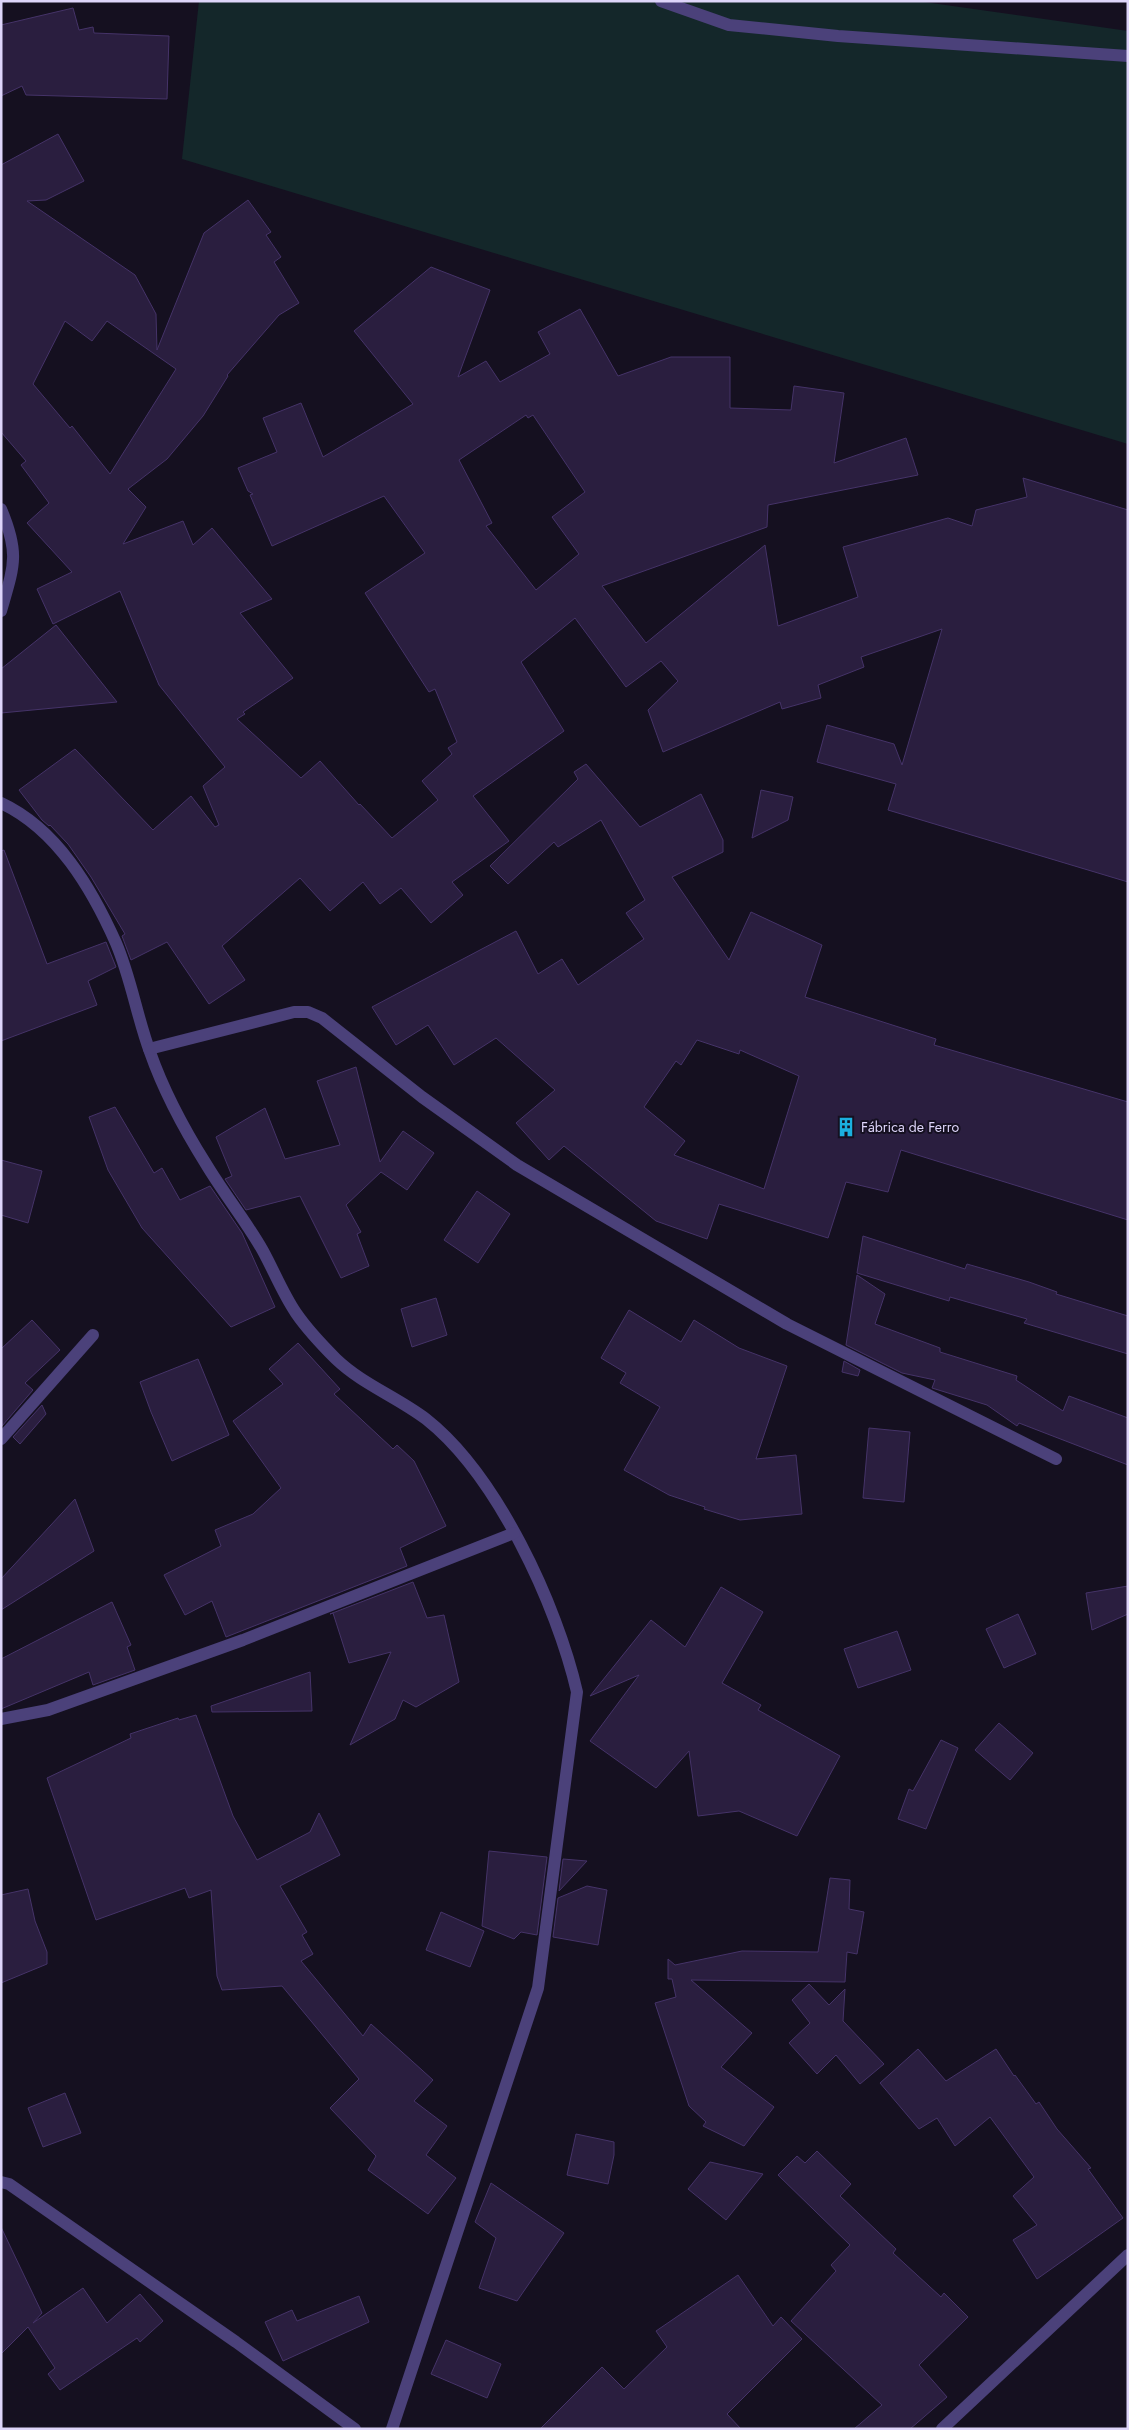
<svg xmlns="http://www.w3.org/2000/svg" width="1129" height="2430" font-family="Jost,sans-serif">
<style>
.green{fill:#14272a}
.building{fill:#2a1e3f;stroke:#453368;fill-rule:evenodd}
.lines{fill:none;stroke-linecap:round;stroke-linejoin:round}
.minor{stroke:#4b417a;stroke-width:12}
.labels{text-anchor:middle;stroke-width:4;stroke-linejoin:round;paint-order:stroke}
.poi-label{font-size:14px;fill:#ded5fa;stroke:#151020;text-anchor:start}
</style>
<rect width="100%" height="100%" fill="#151020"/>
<path class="green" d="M 199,1 L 917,1 L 1128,31 L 1128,444 L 182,159 Z"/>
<g class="building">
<path d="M 73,8 L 79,30 L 93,27 L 94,33 L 169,36 L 167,99 L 26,95 L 22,86 L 1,96 L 1,25 Z"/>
<path d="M 58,134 L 84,181 L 46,200 L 27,201 L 135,275 L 156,314 L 157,350 L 204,233 L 248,200 L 271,232 L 266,235 L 281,257 L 274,262 L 299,303 L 279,315 L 227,375 L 228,376 L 203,416 L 167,459 L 128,489 L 146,507 L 123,544 L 183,521 L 193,545 L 212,528 L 272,599 L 240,613 L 293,678 L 243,712 L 245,714 L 237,719 L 301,778 L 320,761 L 359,805 L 360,804 L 392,838 L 438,800 L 422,781 L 452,754 L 448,748 L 457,742 L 435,689 L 429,692 L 365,593 L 425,553 L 384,496 L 272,546 L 250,495 L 253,494 L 248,491 L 238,468 L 277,452 L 263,418 L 301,403 L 323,457 L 413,404 L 354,331 L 431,267 L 490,290 L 458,377 L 486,361 L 500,382 L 550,354 L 538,332 L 580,309 L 618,376 L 671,357 L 730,357 L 730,408 L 791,410 L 794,386 L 844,393 L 834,463 L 906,438 L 918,475 L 768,505 L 767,527 L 602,586 L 646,643 L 765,545 L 778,626 L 858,597 L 843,547 L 948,518 L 972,526 L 976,510 L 1027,497 L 1023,478 L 1128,510 L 1128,882 L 888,810 L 896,784 L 817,762 L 827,725 L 894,744 L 902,765 L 942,629 L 861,657 L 864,667 L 818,685 L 821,698 L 782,709 L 780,702 L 663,752 L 648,710 L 678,681 L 661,661 L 626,687 L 575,618 L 521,662 L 564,731 L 473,796 L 509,841 L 452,882 L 463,895 L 431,923 L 401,888 L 380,904 L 363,882 L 330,911 L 300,878 L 222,946 L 245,980 L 209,1004 L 167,942 L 131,960 L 122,936 L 125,934 L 91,877 L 68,844 L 50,825 L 49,826 L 42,820 L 19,790 L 75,749 L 153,830 L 191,796 L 215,827 L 219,825 L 203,786 L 225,767 L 159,685 L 120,591 L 53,624 L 37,589 L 72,572 L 27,523 L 49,503 L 21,465 L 26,461 L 1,432 L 1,165 ZM 65,321 L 92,341 L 107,321 L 176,369 L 110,474 L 72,426 L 70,428 L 33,384 ZM 526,415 L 528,418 L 533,415 L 585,492 L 552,517 L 579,554 L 536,590 L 486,526 L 492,523 L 459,460 Z"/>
<path d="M 56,625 L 117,702 L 1,713 L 1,669 Z"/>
<path d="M 586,764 L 640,827 L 701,794 L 723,840 L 723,852 L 672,877 L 729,960 L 751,912 L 822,945 L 805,997 L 936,1039 L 934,1045 L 1128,1102 L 1128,1220 L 901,1150 L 888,1192 L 846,1182 L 828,1238 L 719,1204 L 707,1239 L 656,1221 L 564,1146 L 549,1160 L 516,1123 L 555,1090 L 496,1038 L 454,1065 L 428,1025 L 396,1045 L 372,1007 L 516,931 L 538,974 L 562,959 L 578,985 L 644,939 L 626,913 L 645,900 L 601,820 L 558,847 L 554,842 L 508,884 L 490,866 L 578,779 L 574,772 ZM 697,1040 L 739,1054 L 740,1050 L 799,1076 L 764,1189 L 674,1155 L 685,1141 L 644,1107 L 676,1061 L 681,1065 Z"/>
<path d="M 761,790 L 793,797 L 788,820 L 752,838 Z"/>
<path d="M 4,850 L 47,964 L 106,942 L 116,967 L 88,981 L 97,1005 L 1,1041 L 1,851 Z"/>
<path d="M 356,1067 L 380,1162 L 403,1131 L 434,1153 L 407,1190 L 381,1172 L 346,1205 L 361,1232 L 357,1234 L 369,1266 L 341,1278 L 300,1196 L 246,1210 L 225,1179 L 232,1176 L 216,1137 L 265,1108 L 285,1159 L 340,1145 L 317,1081 Z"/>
<path d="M 115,1107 L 154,1173 L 162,1168 L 180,1200 L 210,1186 L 242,1233 L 275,1307 L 231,1327 L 142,1228 L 108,1170 L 89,1117 Z"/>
<path d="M 1,1160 L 42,1171 L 28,1223 L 1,1215 Z"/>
<path d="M 477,1191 L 510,1214 L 478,1263 L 444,1240 Z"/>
<path d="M 863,1236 L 965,1269 L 967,1264 L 1029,1282 L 1057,1292 L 1056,1294 L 1128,1316 L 1128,1354 L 1024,1323 L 1027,1319 L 950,1297 L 949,1301 L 857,1273 Z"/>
<path d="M 857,1275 L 885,1294 L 875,1324 L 940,1348 L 940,1352 L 1017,1376 L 1016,1380 L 1063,1411 L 1069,1396 L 1128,1418 L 1128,1465 L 1019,1423 L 1017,1426 L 987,1405 L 932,1388 L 935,1380 L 902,1373 L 846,1345 Z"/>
<path d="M 436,1298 L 447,1335 L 412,1347 L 401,1309 Z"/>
<path d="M 629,1310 L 681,1342 L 694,1320 L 739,1348 L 787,1366 L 756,1459 L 796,1455 L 802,1514 L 740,1520 L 704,1509 L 705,1507 L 669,1495 L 624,1470 L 660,1407 L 620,1383 L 626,1373 L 601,1358 Z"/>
<path d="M 32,1320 L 60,1350 L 25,1383 L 33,1390 L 2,1426 L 1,1349 Z"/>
<path d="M 298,1343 L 340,1389 L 334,1394 L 393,1449 L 397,1445 L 414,1461 L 446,1526 L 400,1548 L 407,1566 L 226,1637 L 212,1601 L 185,1615 L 164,1575 L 221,1546 L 215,1530 L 253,1514 L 281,1488 L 233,1421 L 283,1384 L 269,1369 Z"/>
<path d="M 198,1359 L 229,1435 L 172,1461 L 151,1412 L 140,1382 Z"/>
<path d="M 844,1361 L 860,1370 L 858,1376 L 842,1372 Z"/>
<path d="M 42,1405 L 46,1414 L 20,1444 L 13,1437 Z"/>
<path d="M 869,1428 L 910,1432 L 904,1502 L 863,1498 Z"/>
<path d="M 75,1499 L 94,1551 L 1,1610 L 1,1579 Z"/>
<path d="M 413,1582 L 427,1618 L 444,1615 L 459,1682 L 416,1707 L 403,1700 L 395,1719 L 350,1745 L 391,1652 L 349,1663 L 333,1613 L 330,1614 Z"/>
<path d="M 1128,1586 L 1128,1614 L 1092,1630 L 1086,1593 Z"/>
<path d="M 721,1587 L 763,1612 L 722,1683 L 761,1705 L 758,1710 L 840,1756 L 797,1836 L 739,1811 L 698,1816 L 689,1751 L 656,1788 L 590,1741 L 639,1675 L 590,1696 L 651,1620 L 685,1647 Z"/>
<path d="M 112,1602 L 131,1645 L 127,1647 L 135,1670 L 93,1685 L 89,1672 L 1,1709 L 1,1659 Z"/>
<path d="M 1018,1614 L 1036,1654 L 1004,1668 L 986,1629 Z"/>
<path d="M 897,1631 L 911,1670 L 858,1688 L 844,1649 Z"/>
<path d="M 310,1672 L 312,1711 L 212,1712 L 211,1706 Z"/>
<path d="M 196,1715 L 233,1816 L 257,1860 L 310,1832 L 319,1813 L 340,1855 L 280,1886 L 307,1932 L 302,1935 L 313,1954 L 301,1961 L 363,2036 L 371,2024 L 433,2080 L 414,2101 L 447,2126 L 426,2155 L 456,2178 L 428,2214 L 368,2170 L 376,2156 L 330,2108 L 359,2079 L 282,1986 L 222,1990 L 217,1976 L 211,1890 L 189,1898 L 185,1888 L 96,1920 L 47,1778 L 131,1738 L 130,1734 L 178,1718 L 179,1720 Z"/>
<path d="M 999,1723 L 1033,1753 L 1010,1780 L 975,1750 Z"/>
<path d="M 941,1740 L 958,1748 L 926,1829 L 898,1819 L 909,1789 L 913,1791 Z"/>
<path d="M 489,1851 L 547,1857 L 537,1935 L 521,1932 L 514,1939 L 482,1926 Z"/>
<path d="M 563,1859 L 587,1861 L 559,1891 Z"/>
<path d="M 830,1878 L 850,1880 L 849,1909 L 864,1912 L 857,1954 L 847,1952 L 845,1982 L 691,1980 L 752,2033 L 721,2067 L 774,2107 L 744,2146 L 703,2126 L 706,2122 L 689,2106 L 655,2003 L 676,1997 L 672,1979 L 668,1979 L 668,1959 L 675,1965 L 742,1951 L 818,1952 Z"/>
<path d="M 587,1886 L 607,1890 L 598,1945 L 553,1937 L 558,1898 Z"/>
<path d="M 28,1889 L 35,1921 L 47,1952 L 47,1964 L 1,1983 L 1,1895 Z"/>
<path d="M 441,1912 L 484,1931 L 470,1967 L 426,1950 Z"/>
<path d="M 809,1984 L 829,2005 L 845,1989 L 843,2021 L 884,2064 L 860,2084 L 836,2055 L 817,2074 L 789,2043 L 810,2023 L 792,2000 Z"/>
<path d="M 918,2049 L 946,2081 L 996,2049 L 1014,2076 L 1015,2075 L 1036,2104 L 1039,2102 L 1057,2129 L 1091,2168 L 1088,2169 L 1123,2218 L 1037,2279 L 1013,2240 L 1037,2225 L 1013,2196 L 1034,2177 L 990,2117 L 955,2146 L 937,2118 L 919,2129 L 880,2083 Z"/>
<path d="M 65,2093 L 81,2133 L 43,2147 L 28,2108 Z"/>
<path d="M 576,2134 L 614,2142 L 614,2155 L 608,2184 L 567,2175 Z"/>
<path d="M 817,2151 L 851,2184 L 840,2196 L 896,2249 L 893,2253 L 941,2297 L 944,2293 L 968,2317 L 919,2365 L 947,2397 L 910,2429 L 854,2429 L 882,2405 L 791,2321 L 836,2271 L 831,2265 L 850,2245 L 778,2175 L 797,2156 L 805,2163 Z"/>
<path d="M 710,2162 L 763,2174 L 726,2220 L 688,2189 Z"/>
<path d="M 491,2183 L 564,2233 L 517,2301 L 479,2288 L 496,2238 L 475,2222 Z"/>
<path d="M 1,2227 L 42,2313 L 33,2323 L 83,2288 L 107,2323 L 140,2294 L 163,2321 L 140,2342 L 137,2338 L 60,2390 L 48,2374 L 55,2368 L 28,2327 L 1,2354 Z"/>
<path d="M 738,2275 L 773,2326 L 781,2317 L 802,2339 L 727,2414 L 741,2429 L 540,2429 L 602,2367 L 624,2389 L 667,2347 L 656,2331 Z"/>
<path d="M 359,2296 L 369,2322 L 283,2361 L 265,2322 L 292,2310 L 297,2321 Z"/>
<path d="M 446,2340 L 501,2364 L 487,2398 L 431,2374 Z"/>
</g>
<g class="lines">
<g class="minor">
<path d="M 661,1 L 729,25 L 838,36 L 1128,56"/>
<path d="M 1,509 C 20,554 14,566 1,611"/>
<path d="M 1,803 C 57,829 92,889 116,943 C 131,978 137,1017 150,1052 C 164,1092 184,1129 206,1164 C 224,1194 246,1221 263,1251 C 274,1271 283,1294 296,1313 C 307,1329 322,1345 336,1359 C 362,1384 397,1397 426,1419 C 497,1475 557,1605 577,1692 L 538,1988 L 392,2429"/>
<path d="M 149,1049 L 294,1012 L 308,1012 L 322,1018 L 422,1097 L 517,1165 L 787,1324 L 1056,1459"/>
<path d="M 1,1439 L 93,1335"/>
<path d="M 1,1719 L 48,1710 L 243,1640 L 514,1533"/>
<path d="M 1,2182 L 9,2184 L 236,2342 L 355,2429"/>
<path d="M 942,2429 L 1128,2255"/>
</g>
</g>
<defs>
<symbol id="building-bare" viewBox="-9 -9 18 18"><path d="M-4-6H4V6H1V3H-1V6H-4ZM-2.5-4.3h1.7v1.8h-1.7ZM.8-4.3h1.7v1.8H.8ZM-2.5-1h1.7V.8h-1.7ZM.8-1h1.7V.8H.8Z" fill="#1bb0df" stroke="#151020" stroke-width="2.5" paint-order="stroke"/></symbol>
</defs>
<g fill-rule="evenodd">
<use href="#building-bare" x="832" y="1113" width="28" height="28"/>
</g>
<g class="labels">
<g class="poi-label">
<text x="861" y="1132">Fábrica de Ferro</text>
</g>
</g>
<rect width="1129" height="2430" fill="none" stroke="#ded5fa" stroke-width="5"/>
</svg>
